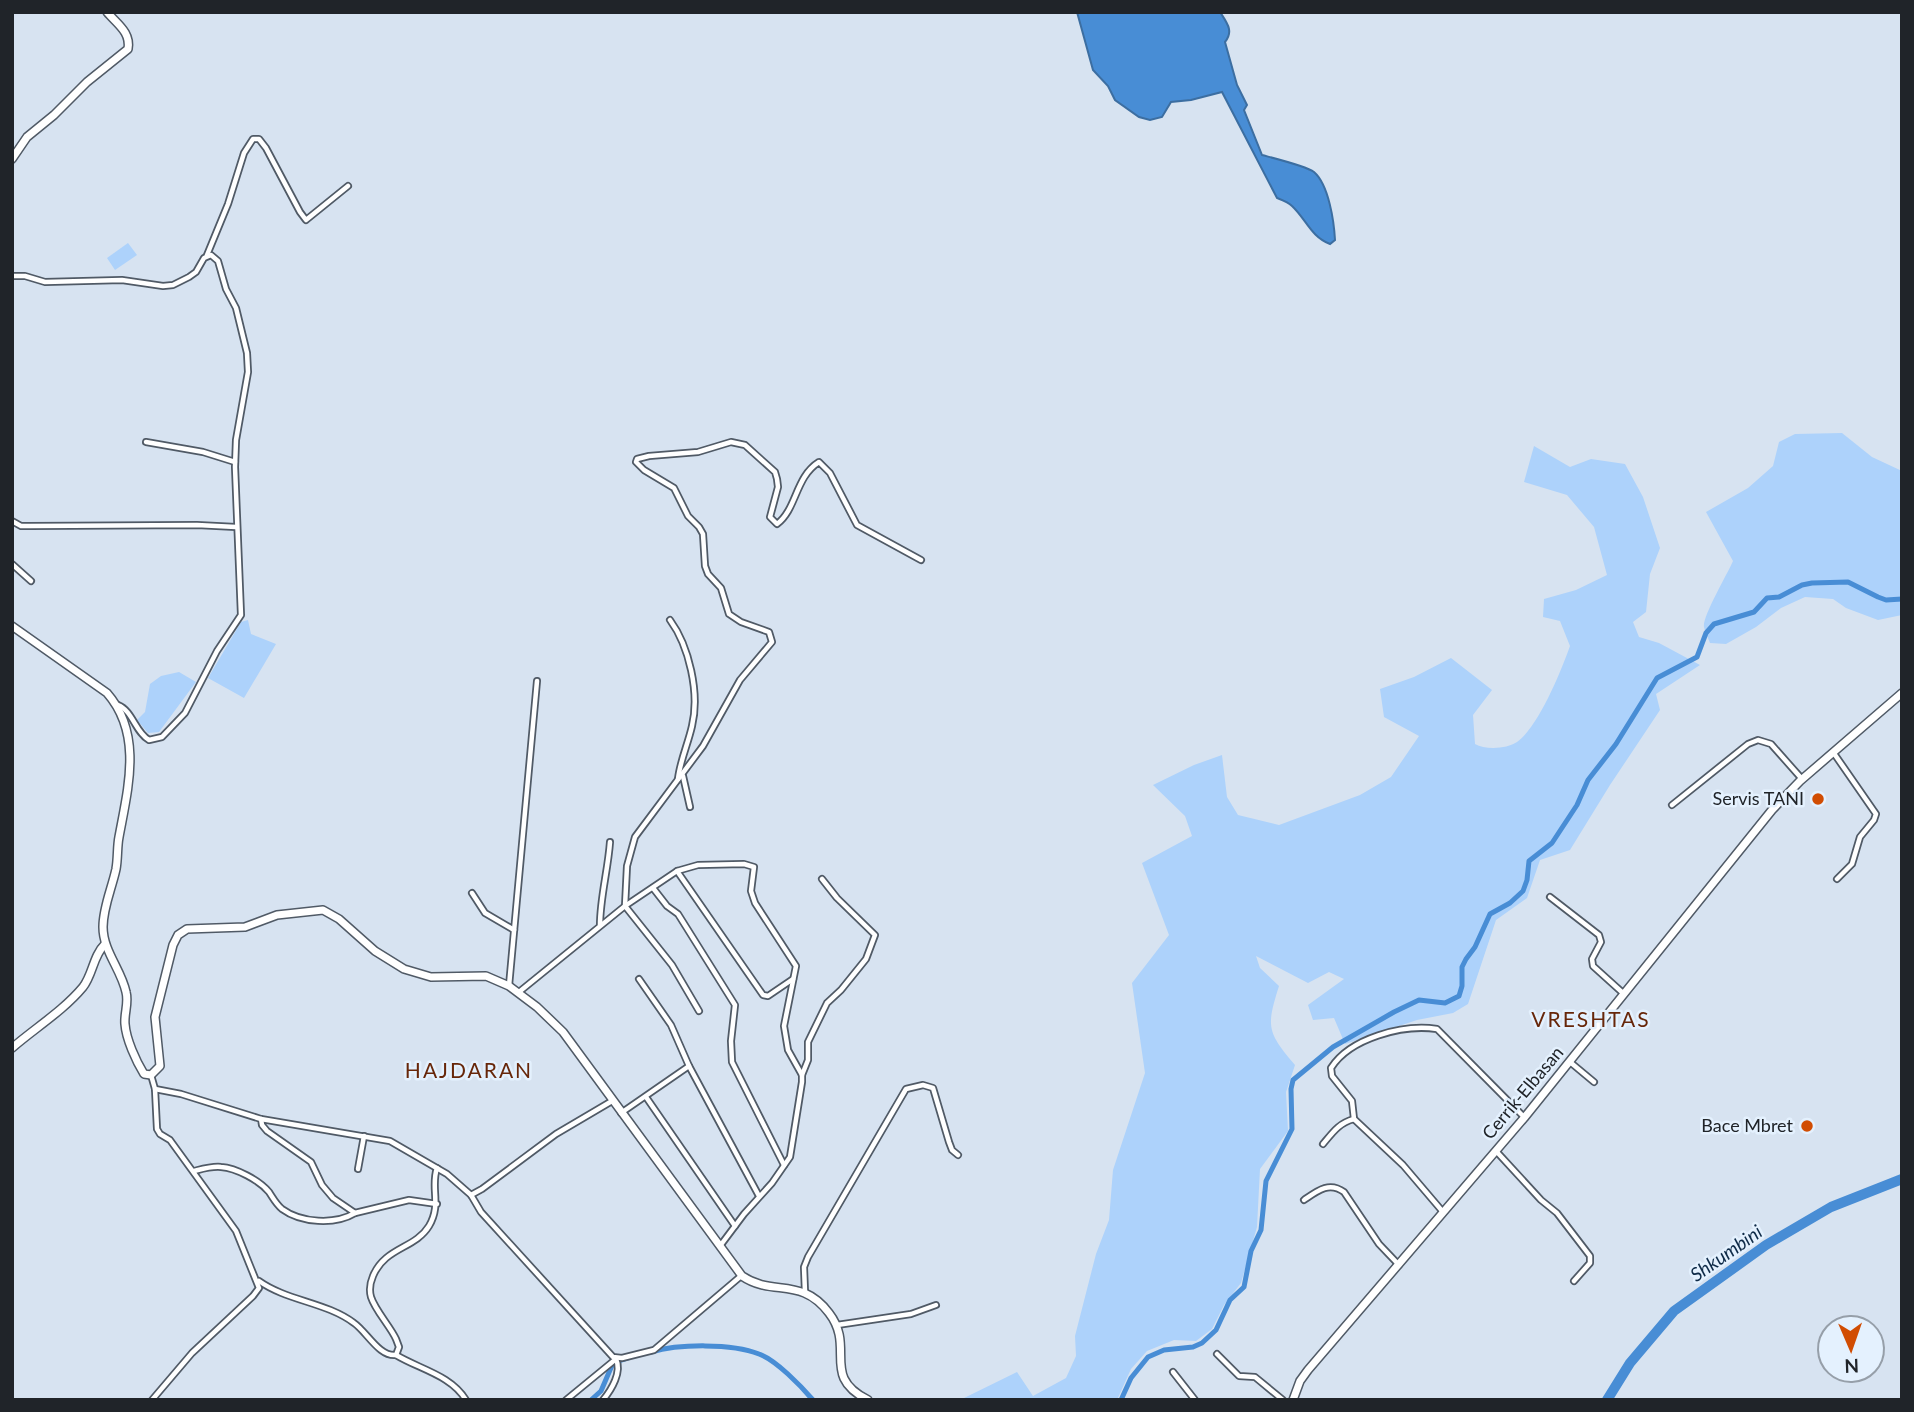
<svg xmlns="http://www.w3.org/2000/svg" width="1914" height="1412" font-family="Lato,sans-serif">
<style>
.green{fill:#add2fb}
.water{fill:#488dd5;stroke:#3c6ea1;stroke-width:2}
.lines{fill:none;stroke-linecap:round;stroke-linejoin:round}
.canal{stroke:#488dd5;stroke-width:5}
.river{stroke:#488dd5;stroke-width:10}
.street-casing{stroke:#505a66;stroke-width:8}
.secondary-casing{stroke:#505a66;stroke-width:10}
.street{stroke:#fff;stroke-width:4.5}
.secondary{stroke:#fff;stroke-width:7}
.poi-dot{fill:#d14d03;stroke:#e4f1fe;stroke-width:2.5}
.labels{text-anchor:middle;stroke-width:5;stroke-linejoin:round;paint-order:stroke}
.poi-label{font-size:18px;fill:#202429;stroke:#e4f1fe;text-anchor:end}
.street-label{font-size:18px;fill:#202429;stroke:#e4f1fe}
.water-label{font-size:19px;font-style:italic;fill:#0f2b48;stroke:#e4f1fe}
.quarter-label{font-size:21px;letter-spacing:2px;fill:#67270a;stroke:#e4f1fe}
</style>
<rect width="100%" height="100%" fill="#d7e3f1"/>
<g class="green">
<path d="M 128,243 L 137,255 L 115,270 L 107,258 Z"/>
<path d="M 1842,433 L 1872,457 L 1902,471 L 1902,615 L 1878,620 L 1846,608 L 1833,599 L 1805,597 L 1781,608 L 1756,627 L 1726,644 L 1710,643 C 1708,638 1705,632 1704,627 C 1702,617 1727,575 1733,561 L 1706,512 L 1748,488 L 1773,466 L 1779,442 L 1795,434 Z"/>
<path d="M 1534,446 L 1570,467 L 1591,459 L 1625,464 L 1643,497 L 1660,548 L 1650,574 L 1646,612 L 1633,622 L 1639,637 L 1659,643 L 1700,665 L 1656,694 L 1660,710 L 1610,785 L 1570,850 L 1540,860 L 1527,898 L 1496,920 L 1468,1004 L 1453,1013 L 1417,1020 L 1345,1044 L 1334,1018 L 1313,1020 L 1308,1005 L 1344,979 L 1329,972 L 1308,983 L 1256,956 L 1260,968 L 1279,986 C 1266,1027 1267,1032 1295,1065 L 1286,1092 L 1288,1131 L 1260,1169 L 1257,1227 L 1241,1283 L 1224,1305 L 1212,1329 L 1196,1341 L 1174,1340 L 1147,1351 L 1131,1369 L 1117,1400 L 1032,1400 L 1032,1398 L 1030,1400 L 960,1400 L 1017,1372 L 1033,1396 L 1066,1378 L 1076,1356 L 1075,1336 L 1096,1254 L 1109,1220 L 1113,1170 L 1145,1073 L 1132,983 L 1169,935 L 1142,863 L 1192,836 L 1185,816 L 1153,785 L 1194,765 L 1222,755 L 1227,797 L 1238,815 L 1279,825 L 1360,795 L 1391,777 L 1419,736 L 1384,717 L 1380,689 L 1414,677 L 1451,658 L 1492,690 L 1473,715 L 1475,744 C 1485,750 1507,749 1517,742 C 1539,726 1561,671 1570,646 L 1560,621 L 1543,617 L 1544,599 L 1576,590 L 1607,575 L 1594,527 L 1567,495 L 1524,482 Z"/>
<path d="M 248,620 L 251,634 L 276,644 L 244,698 L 208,678 L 241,622 Z"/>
<path d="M 179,672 L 196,682 L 159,732 L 148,733 L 137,720 L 145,712 L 150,684 L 161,676 Z"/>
</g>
<path class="water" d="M 1077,12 L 1220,12 C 1227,23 1234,31 1225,42 L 1237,85 L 1247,105 L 1244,110 L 1262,155 C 1273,158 1306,166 1314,172 C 1329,185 1334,222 1335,240 L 1330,244 C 1311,237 1306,219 1292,206 C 1288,202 1282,200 1277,198 L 1222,92 L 1191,100 L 1171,102 L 1162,117 L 1150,120 L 1139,117 L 1115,100 L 1108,86 L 1093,70 Z"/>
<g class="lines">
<g class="canal">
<path d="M 651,1352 C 678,1344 732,1343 759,1354 C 776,1360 801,1386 813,1400"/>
<path d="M 591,1400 L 601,1391 L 613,1363 L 628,1358"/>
<path d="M 1121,1400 L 1131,1378 L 1148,1357 L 1164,1350 L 1193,1347 L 1202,1343 L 1216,1330 L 1230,1300 L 1244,1287 L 1251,1251 L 1261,1230 L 1266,1181 L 1292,1129 L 1291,1089 L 1293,1080 L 1333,1047 L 1394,1012 L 1419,1000 L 1445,1003 L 1459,996 L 1462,986 L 1462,967 L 1466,959 L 1475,947 L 1490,914 L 1510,903 L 1523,891 L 1527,880 L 1529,861 L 1552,843 L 1577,805 L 1588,780 L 1616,744 L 1657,678 L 1697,657 L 1706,633 L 1714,624 L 1754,612 L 1767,598 L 1779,597 L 1802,585 L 1812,583 L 1848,582 L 1878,597 L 1886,600 L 1902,599"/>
</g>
<path class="river" d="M 1607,1400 L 1630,1363 L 1674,1311 L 1766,1245 L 1831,1207 L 1902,1179"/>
<defs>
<g id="street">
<path d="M 207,255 L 228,204 L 244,153 L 253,139 L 259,139 L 266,148 L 300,212 L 306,220 L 348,186"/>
<path d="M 12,276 L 25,276 L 45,282 L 122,280 L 163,286 L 173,285 L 189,277 L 196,272 L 204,258 L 211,255 L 218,261 L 226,289 L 236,308 L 247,353 L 248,372 L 236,440 L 235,467 L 241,615 L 217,651 L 185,713 L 162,737 L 149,740 C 135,732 133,711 118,705"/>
<path d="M 146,442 L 203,452 L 235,462"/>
<path d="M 12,521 L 21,526 L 30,526 L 197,525 L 236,527"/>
<path d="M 12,564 L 31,581"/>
<path d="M 670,620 C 689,646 700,693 692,726 C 688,744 680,761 678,779"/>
<path d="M 1833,752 L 1876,814 L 1874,820 L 1860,837 L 1852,864 L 1837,879"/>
<path d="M 683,776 L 690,807"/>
<path d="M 1672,805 L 1748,744 L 1758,740 L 1771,744 L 1802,779"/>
<path d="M 677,871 L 763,995 L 768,996 L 793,979"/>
<path d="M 653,888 L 667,906 L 678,914 L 735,1005 L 731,1041 L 732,1062 L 784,1165"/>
<path d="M 472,893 L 485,913 L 514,930"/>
<path d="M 1550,897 L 1599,935 L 1601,942 L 1592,959 L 1593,966 L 1624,994"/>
<path d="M 600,925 C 600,898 608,870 610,842"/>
<path d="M 639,979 L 671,1025 L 689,1066"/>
<path d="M 509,986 L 537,681"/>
<path d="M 519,992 L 625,906 L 677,871 L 698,865 L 744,864 L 754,867 L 751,891 L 755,903 L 796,966 L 784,1026 L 788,1050 L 802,1075 L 802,1082 L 790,1157 L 772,1183 L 744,1214 L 720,1246"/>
<path d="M 699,1011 L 672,965 L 625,906 L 627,866 L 635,837 L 703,746 L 740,680 L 772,642 L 769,632 L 741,622 L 729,614 L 721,588 L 708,574 L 705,566 L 703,534 L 699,527 L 688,516 L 674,488 L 644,470 L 636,462 L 637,459 L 649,456 L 698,452 L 731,442 L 745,445 L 775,472 L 777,479 L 778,487 L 770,517 L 777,524 C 797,509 795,477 819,462 L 830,473 L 857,525 L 921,560"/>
<path d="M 1570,1062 L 1594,1082"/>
<path d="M 151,1075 L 155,1089 L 157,1129 L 160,1134 L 170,1140 L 236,1231 L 259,1288 L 253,1296 L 192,1353 L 152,1400"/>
<path d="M 802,1075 L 808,1060 L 808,1042 L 827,1003 L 841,990 L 866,959 L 875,935 L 837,898 L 822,879"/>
<path d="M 155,1089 L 181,1094 L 261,1119 L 262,1125 L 267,1131 L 311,1162 L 322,1185 L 333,1198 L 355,1213 L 409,1200 L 437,1204"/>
<path d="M 646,1097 L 735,1226"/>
<path d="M 621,1113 L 689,1066 L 759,1196"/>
<path d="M 261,1119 L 390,1141 L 447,1174 L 471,1195 L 481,1212 L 613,1357 L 622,1358 L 654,1350 L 741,1276"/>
<path d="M 1323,1144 C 1333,1132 1339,1123 1354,1119"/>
<path d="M 1496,1151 L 1541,1200 L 1557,1213 L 1590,1256 L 1590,1263 L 1574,1281"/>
<path d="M 358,1169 L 364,1136"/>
<path d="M 194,1171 C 202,1169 212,1166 221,1167 C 236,1168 259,1180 269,1192 C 273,1198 276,1204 282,1209 C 301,1223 335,1225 355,1213"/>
<path d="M 471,1195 L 482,1189 L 556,1134 L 612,1101"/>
<path d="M 1304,1200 C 1317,1191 1329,1181 1344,1192 L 1379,1244 L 1399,1265"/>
<path d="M 1443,1212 L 1403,1165 L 1354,1119 L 1352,1101 L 1332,1076 L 1331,1068 C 1350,1038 1403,1024 1437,1029 L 1524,1117"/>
<path d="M 259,1281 C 287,1301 326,1302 354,1323 C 367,1332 379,1357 396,1355 L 399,1347 L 396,1339 C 390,1326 375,1310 371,1297 C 369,1290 370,1283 373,1276 C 385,1247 415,1249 429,1226 C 442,1204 430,1188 437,1168"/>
<path d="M 805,1292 L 804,1267 L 808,1257 L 906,1089 L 923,1085 L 933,1088 L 949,1142 L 952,1150 L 958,1155"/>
<path d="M 837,1325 L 911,1314 L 936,1305"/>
<path d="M 1217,1354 L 1239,1376 L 1255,1377 L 1283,1400"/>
<path d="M 396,1355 C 419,1369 451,1375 466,1400"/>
<path d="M 1173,1372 L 1195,1400"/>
<path d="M 566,1400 L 616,1359"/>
<path d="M 603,1400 C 612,1389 622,1372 616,1359"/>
</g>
<g id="secondary">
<path d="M 12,159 L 27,137 L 54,115 L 87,82 L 128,49 C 131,32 117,24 107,12"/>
<path d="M 12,626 L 107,693 C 143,734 128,788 119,837 C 117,847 118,858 116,869 C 112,888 103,907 103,927 C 103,951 121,969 126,992 C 129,1003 124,1013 125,1024 C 126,1039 136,1061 144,1074 L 151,1075 L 160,1066 L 155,1017 L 173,945 L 178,935 L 187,929 L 245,927 L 277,915 L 323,910 L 339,919 L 375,951 L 404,969 L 431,977 L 486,976 L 509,986 L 537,1007 L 563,1032 L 742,1276 C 773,1297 801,1276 829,1313 C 856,1348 820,1376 868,1400"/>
<path d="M 12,1048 C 35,1028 63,1011 83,987 C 93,974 93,956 105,944"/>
<path d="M 1293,1400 L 1300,1381 L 1308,1370 L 1524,1118 L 1772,810 L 1800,781 L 1902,693"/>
</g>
</defs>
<use href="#street" class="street-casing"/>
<use href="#secondary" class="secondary-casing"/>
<use href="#street" class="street"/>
<use href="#secondary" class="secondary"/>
</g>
<g class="poi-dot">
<circle cx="1818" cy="799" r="7"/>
<circle cx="1807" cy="1126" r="7"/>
</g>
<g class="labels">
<g class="poi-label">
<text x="1804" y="805">Servis TANI</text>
<text x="1793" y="1132">Bace Mbret</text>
</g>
<g class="street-label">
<text transform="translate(1523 1093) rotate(-50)" y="6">Cerrik-Elbasan</text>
</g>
<g class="water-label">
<text transform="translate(1726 1253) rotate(-35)" y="7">Shkumbini</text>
</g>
<g class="quarter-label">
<text x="1591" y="1027">VRESHTAS</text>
<text x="469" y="1078">HAJDARAN</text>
</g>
</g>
<rect width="1914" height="1412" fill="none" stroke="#202429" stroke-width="28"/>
<g transform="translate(1851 1349) rotate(178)"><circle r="33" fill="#e4f1fe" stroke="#969fa9" stroke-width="2"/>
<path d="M0-5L12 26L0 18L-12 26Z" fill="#d14d03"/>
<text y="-10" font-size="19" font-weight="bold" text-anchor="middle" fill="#202429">N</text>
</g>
</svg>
